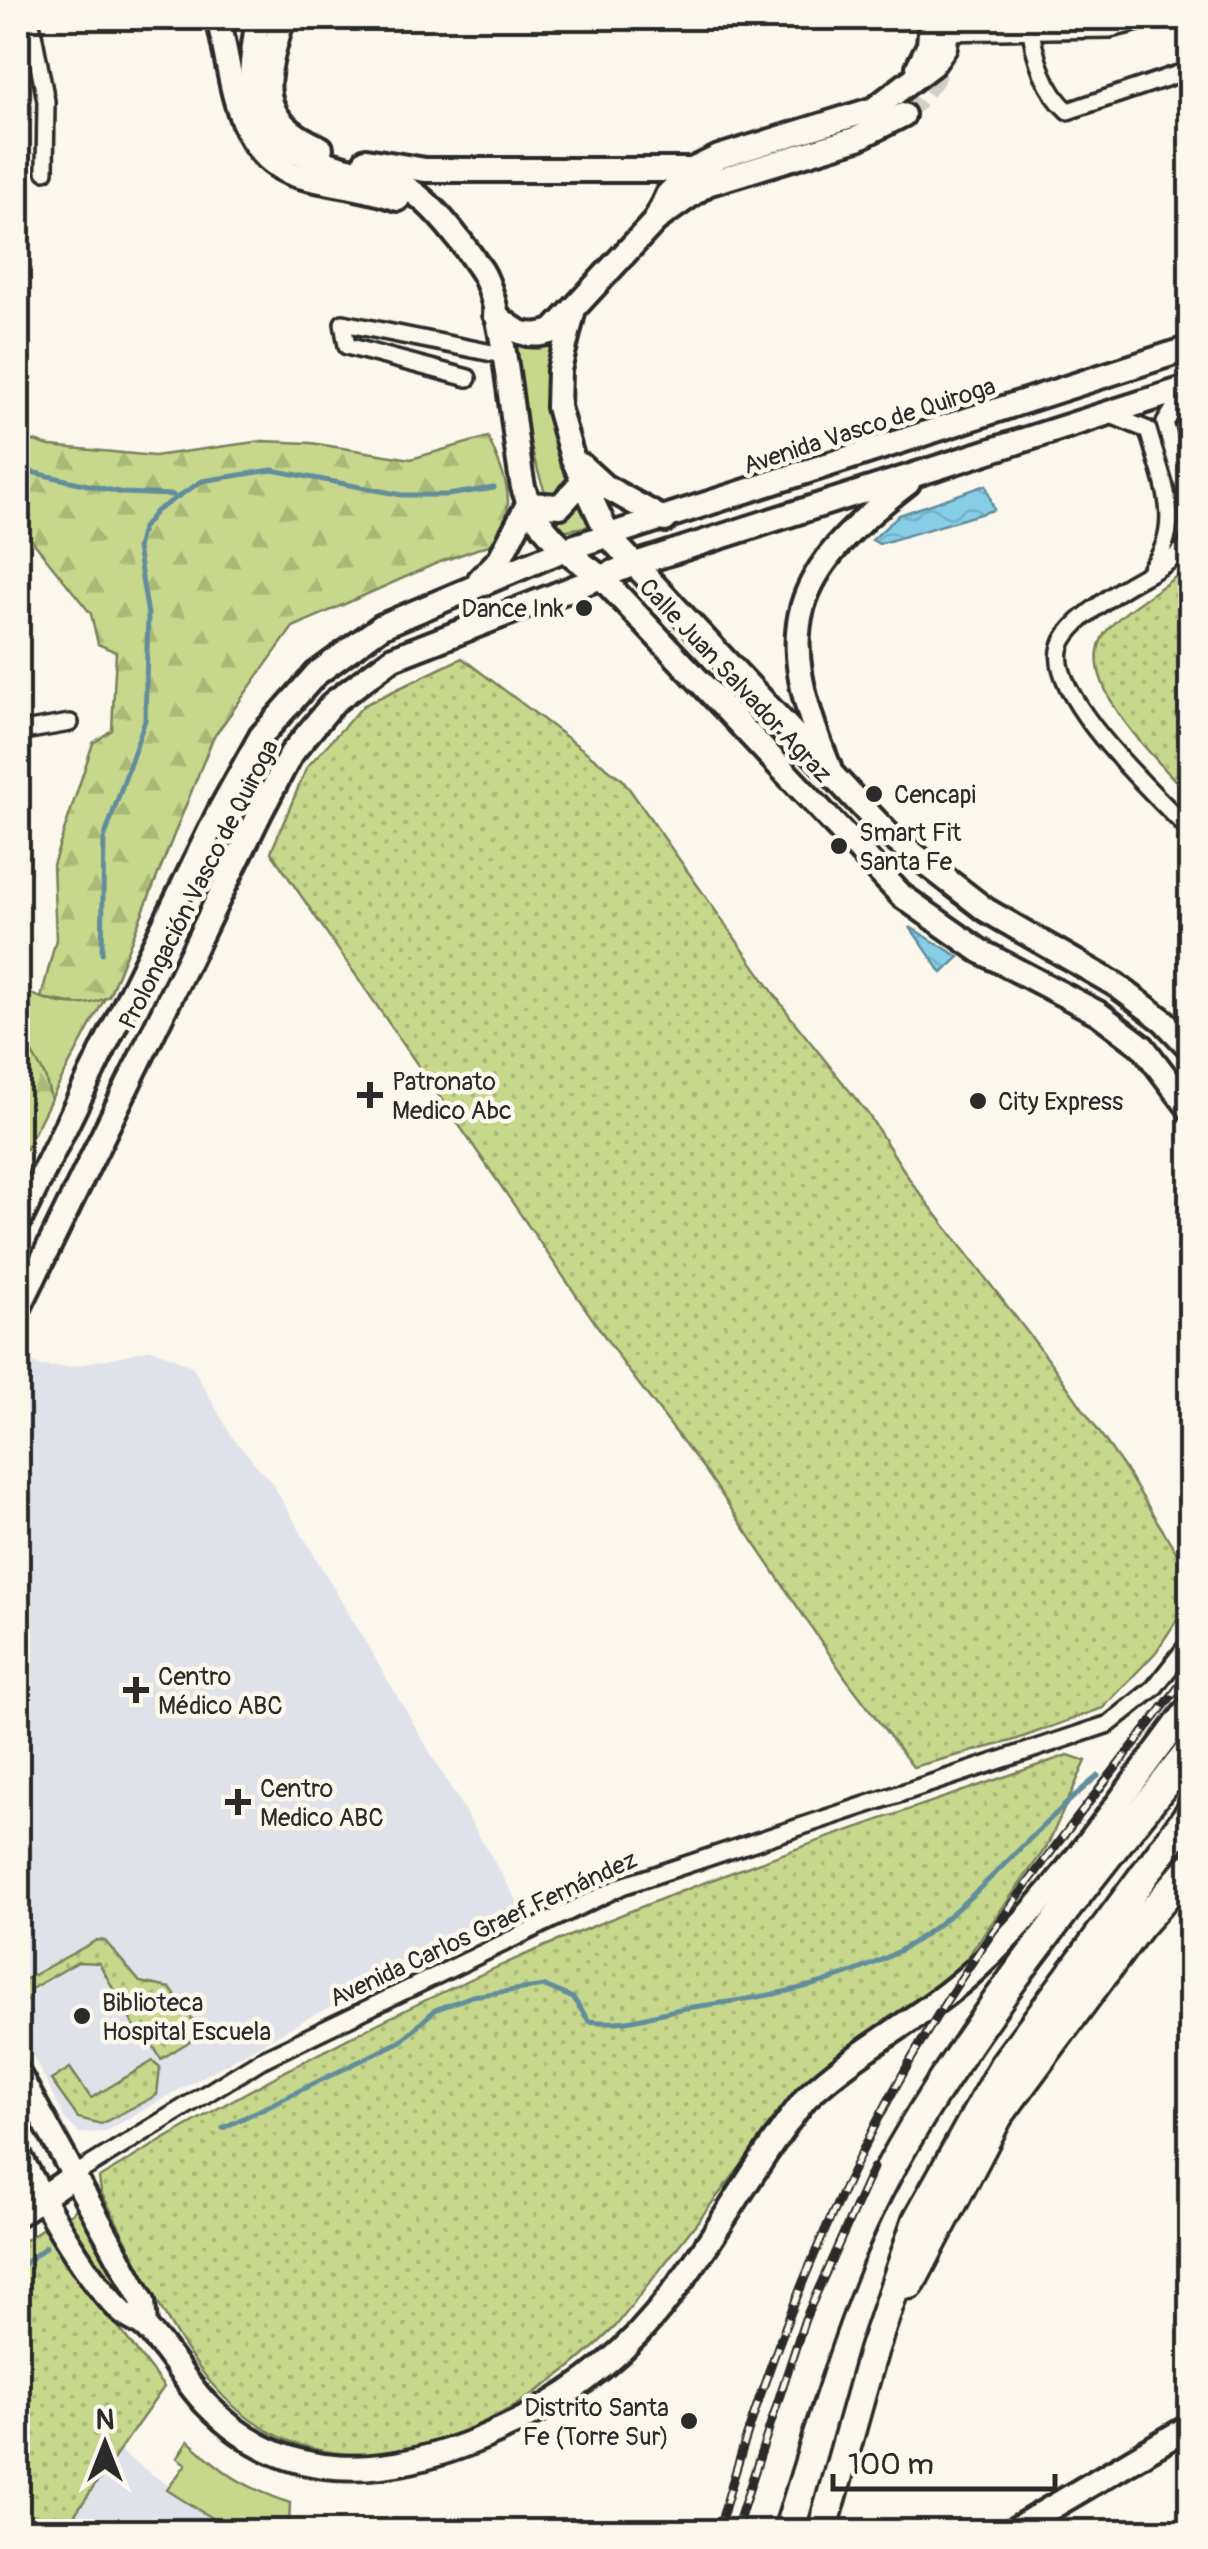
<svg xmlns="http://www.w3.org/2000/svg" width="1208" height="2549" font-family="Pangolin,sans-serif">
<style>
.built{fill:#e0e2e9}
.grass{fill:url(#grass-dots);stroke:#79815b;stroke-width:2.5}
.forest{fill:url(#forest-firs);stroke:#79815b;stroke-width:2.5}
.park{fill:#c7d78b;stroke:#79815b;stroke-width:2.5}
.water{fill:url(#water-waves);stroke:#628d9c;stroke-width:2.5}
.lines{fill:none;stroke-linecap:round;stroke-linejoin:round}
.stream{stroke:#628d9c;stroke-width:5}
.secondary-tunnel{stroke:#d1cec5;stroke-width:22;stroke-dasharray:22 11;stroke-linecap:butt}
.street-casing{stroke:#2b2b2b;stroke-width:22}
.secondary-casing{stroke:#2b2b2b;stroke-width:30}
.highway-casing{stroke:#2b2b2b;stroke-width:35}
.street{stroke:#fbf7ec;stroke-width:15}
.secondary{stroke:#fbf7ec;stroke-width:22}
.highway{stroke:#fbf7ec;stroke-width:28}
.rail-casing{stroke:#2b2b2b;stroke-width:9}
.rail{stroke:#fbf7ec;stroke-width:5;stroke-dasharray:15;stroke-linecap:butt}
.poi-dot{fill:#2b2b2b;stroke:#fbf7ec;stroke-width:4}
.labels{text-anchor:middle;stroke-width:9;stroke-linejoin:round;paint-order:stroke}
.street-label{font-size:25px;fill:#2b2b2b;stroke:#fbf7ec}
.poi-label{font-size:25px;fill:#2b2b2b;stroke:#fbf7ec;text-anchor:start}
</style>
<defs>
<pattern id="grass-dots" width="8" height="8" patternUnits="userSpaceOnUse" patternTransform="scale(2.5)"><rect width="8" height="8" fill="#c7d78b"/><path d="M2 2h.1M6 6h.1" fill="none" stroke="#abb978" stroke-width="1.8" stroke-linecap="round"/></pattern>
<pattern id="forest-firs" width="22" height="20" patternUnits="userSpaceOnUse" patternTransform="scale(2.5)"><rect width="22" height="20" fill="#c7d78b"/><path d="M5 1l3.5 6h-7zM16 11l3.5 6h-7z" fill="#abb978"/></pattern>
<pattern id="water-waves" width="16" height="10" patternUnits="userSpaceOnUse" patternTransform="scale(2.5)"><rect width="16" height="10" fill="#86cee8"/><path d="M0 5q4-4 8 0t8 0" fill="none" stroke="#74b1c7"/></pattern>
</defs>
<rect width="100%" height="100%" fill="#fbf7ec"/>
<filter id="ink" filterUnits="userSpaceOnUse"><feTurbulence type="fractalNoise" baseFrequency=".01" numOctaves="2"/><feDisplacementMap in="SourceGraphic" scale="20" xChannelSelector="R" yChannelSelector="G"/><feConvolveMatrix kernelMatrix="1 2 1 2 8 2 1 2 1" color-interpolation-filters="sRGB"/></filter>
<g filter="url(#ink)">
<g class="built">
<path d="M 22,1332 L 21,1355 L 39,1366 L 70,1367 L 152,1349 L 192,1366 L 232,1437 L 272,1483 L 525,1914 L 306,2019 L 104,2132 L 79,2133 L 65,2119 L 18,2026 L 18,1343 Z"/>
<path d="M 118,2450 L 194,2504 L 239,2532 L 63,2532 Z"/>
</g>
<g class="grass">
<path d="M 1179,574 L 1190,584 L 1190,797 C 1161,762 1071,683 1105,633 C 1121,611 1157,592 1179,574 Z"/>
<path d="M 462,658 L 623,780 L 792,1019 L 868,1114 L 912,1183 L 1048,1359 L 1123,1466 L 1190,1574 L 1190,1600 L 1156,1652 L 1103,1708 L 1012,1741 L 913,1767 L 845,1677 L 707,1473 L 625,1366 L 271,852 L 307,767 L 364,705 Z"/>
<path d="M 1068,1755 L 1086,1761 L 1047,1846 L 951,1980 L 797,2094 L 616,2326 C 510,2433 329,2522 211,2383 C 165,2329 135,2254 101,2192 L 99,2178 C 255,2083 421,1996 591,1927 C 747,1863 909,1810 1068,1755 Z"/>
<path d="M 97,1940 L 105,1941 L 140,1982 L 170,1988 L 197,2026 L 195,2038 L 161,2059 L 142,2027 L 135,2028 L 99,1963 L 78,1962 L 31,1989 L 30,1999 L 18,2005 L 19,1983 Z"/>
<path d="M 153,2061 L 160,2067 L 157,2095 L 101,2124 L 78,2118 L 51,2080 L 70,2068 L 91,2098 Z"/>
<path d="M 43,2228 L 164,2387 L 63,2531 L 18,2532 L 18,2245 Z"/>
</g>
<g class="forest">
<path d="M 18,436 L 50,446 L 154,456 L 262,441 L 311,443 L 411,459 L 488,437 C 504,475 519,502 497,542 L 437,563 L 293,627 L 213,738 L 109,996 L 89,1006 L 41,998 L 56,939 L 53,865 L 93,743 L 112,730 L 116,652 L 98,644 L 91,614 L 18,523 Z"/>
<path d="M 18,1028 L 45,1075 L 51,1099 L 18,1165 Z"/>
</g>
<g class="park">
<path d="M 515,339 L 555,342 L 568,467 L 596,525 L 562,531 C 532,472 519,406 515,339 Z"/>
<path d="M 18,988 C 44,1001 78,1012 105,998 L 51,1099 L 45,1076 L 18,1028 Z"/>
<path d="M 76,2209 L 81,2213 L 135,2311 L 131,2312 L 67,2217 Z"/>
<path d="M 188,2441 C 228,2476 240,2485 290,2503 L 289,2527 L 282,2531 L 232,2531 L 167,2490 L 186,2464 L 177,2458 Z"/>
</g>
<g class="water">
<path d="M 986,485 L 994,510 L 879,544 L 872,540 L 899,515 Z"/>
<path d="M 910,927 L 959,957 L 942,973 Z"/>
</g>
<g class="lines">
<g class="stream">
<path d="M 18,469 L 123,493 L 173,495"/>
<path d="M 102,953 L 104,839 L 145,720 L 148,615 L 137,548 L 142,529 L 156,511 L 202,481 L 272,470 L 402,495 L 447,495 L 494,488"/>
<path d="M 18,1088 L 25,1084"/>
<path d="M 223,2128 L 401,2041 L 435,2010 L 472,1996 L 545,1986 L 573,1998 L 589,2021 C 632,2027 652,2012 693,2007 C 770,1997 859,1982 924,1935 C 988,1889 1037,1825 1098,1776"/>
<path d="M 18,2268 L 46,2247"/>
</g>
<path class="secondary-tunnel" d="M 903,115 L 933,79 L 943,52"/>
<defs>
<g id="street">
<path d="M 30,18 L 46,101 L 45,171"/>
<path d="M 1029,18 C 1033,51 1042,88 1068,111 L 1190,70"/>
<path d="M 940,32 L 1110,29 L 1155,18"/>
<path d="M 468,378 L 347,346 L 343,323 L 502,355"/>
<path d="M 1187,388 L 1165,423 L 1190,507"/>
<path d="M 1106,413 L 1148,430 C 1161,478 1186,525 1151,568"/>
<path d="M 1190,541 C 1173,566 1136,577 1110,597 C 1094,609 1067,627 1061,646 C 1045,695 1157,796 1190,831"/>
<path d="M 18,732 L 70,723"/>
<path d="M 76,2174 L 261,2060 L 622,1886 L 1109,1724 L 1154,1688 L 1190,1642"/>
</g>
<g id="secondary">
<path d="M 218,18 C 233,74 232,156 299,176 C 332,185 366,187 398,199"/>
<path d="M 283,18 C 265,78 251,118 321,148"/>
<path d="M 258,19 C 241,122 249,143 352,170 C 370,175 394,180 410,190 C 435,206 464,245 481,270 C 505,306 513,438 523,487 C 535,528 568,554 601,577 L 902,896 L 980,951 L 1098,1013 L 1143,1047 L 1190,1109"/>
<path d="M 918,67 L 929,45 L 931,18"/>
<path d="M 366,160 L 425,170 L 692,170"/>
<path d="M 656,220 L 707,184 L 858,138 L 903,115"/>
<path d="M 573,313 L 559,370 L 558,407 L 572,457 L 609,537 L 889,835 L 986,910 L 1116,985 L 1164,1021 L 1190,1048"/>
<path d="M 495,314 C 515,332 527,340 553,331 L 655,221 L 667,195 L 692,170 L 719,157 L 874,109 L 933,64 L 945,47 L 948,18"/>
<path d="M 581,465 L 604,486 L 665,520"/>
<path d="M 480,579 L 499,560 L 528,504 L 560,506 L 583,481"/>
<path d="M 829,767 C 772,627 789,574 908,483"/>
<path d="M 18,1224 L 220,810 L 261,736 L 316,674 L 382,626 L 563,550 L 1190,348"/>
<path d="M 18,1310 L 260,813 L 291,754 L 334,702 L 393,658 L 632,565 L 1190,387"/>
<path d="M 18,2073 L 143,2302 L 145,2326"/>
<path d="M 18,2153 C 44,2202 82,2274 122,2312 C 129,2319 140,2321 147,2329 C 170,2352 185,2383 208,2406 C 287,2487 386,2478 482,2438 C 547,2411 608,2371 654,2316 C 711,2249 751,2167 806,2098 C 858,2048 925,2017 977,1968 C 1059,1892 1123,1794 1190,1706"/>
<path d="M 18,2214 L 76,2174"/>
<path d="M 1010,2532 L 1190,2426"/>
</g>
<g id="highway">
<path d="M 910,2284 L 998,2116 L 1138,1927 L 1190,1868"/>
<path d="M 825,2521 L 873,2351 L 917,2221 L 1004,2065 L 1190,1813"/>
<path d="M 755,2532 C 794,2408 830,2276 893,2163 C 976,2015 1086,1884 1190,1751"/>
</g>
</defs>
<use href="#street" class="street-casing"/>
<use href="#secondary" class="secondary-casing"/>
<use href="#highway" class="highway-casing"/>
<use href="#street" class="street"/>
<use href="#secondary" class="secondary"/>
<use href="#highway" class="highway"/>
<defs>
<g id="rail">
<path d="M 718,2532 C 765,2361 835,2186 926,2034 C 1003,1906 1100,1790 1190,1672"/>
<path d="M 735,2532 L 805,2319 L 873,2168"/>
</g>
</defs>
<use href="#rail" class="rail-casing"/>
<use href="#rail" class="rail"/>
</g>
</g>
<g class="poi-dot">
<circle cx="584" cy="608" r="10"/>
<circle cx="874" cy="794" r="10"/>
<circle cx="839" cy="846" r="10"/>
<path d="M365 1080h10v10h10v10h-10v10h-10v-10h-10v-10h10z"/>
<circle cx="978" cy="1101" r="10"/>
<path d="M131 1675h10v10h10v10h-10v10h-10v-10h-10v-10h10z"/>
<path d="M233 1787h10v10h10v10h-10v10h-10v-10h-10v-10h10z"/>
<circle cx="82" cy="2016" r="10"/>
<circle cx="689" cy="2421" r="10"/>
</g>
<g class="labels">
<g class="street-label">
<text transform="translate(869 425) rotate(-18)" y="9">Avenida Vasco de Quiroga</text>
<text transform="translate(736 680) rotate(47)" y="9">Calle Juan Salvador Agraz</text>
<text transform="translate(198 884) rotate(-63)" y="9">Prolongación Vasco de Quiroga</text>
<text transform="translate(483 1928) rotate(-25)" y="9">Avenida Carlos Graef Fernández</text>
</g>
<g class="poi-label">
<text x="564" y="617" text-anchor="end">Dance Ink</text>
<text x="894" y="803">Cencapi</text>
<text x="859" y="841">Smart Fit<tspan x="859" dy="29">Santa Fe</tspan></text>
<text x="392" y="1090">Patronato<tspan x="392" dy="29">Medico Abc</tspan></text>
<text x="998" y="1110">City Express</text>
<text x="158" y="1685">Centro<tspan x="158" dy="29">Médico ABC</tspan></text>
<text x="260" y="1797">Centro<tspan x="260" dy="29">Medico ABC</tspan></text>
<text x="102" y="2011">Biblioteca<tspan x="102" dy="29">Hospital Escuela</tspan></text>
<text x="669" y="2416" text-anchor="end">Distrito Santa<tspan x="669" dy="29">Fe (Torre Sur)</tspan></text>
</g>
</g>
<rect width="1208" height="2549" fill="none" stroke="#fbf7ec" stroke-width="60"/>
<rect x="30" y="30" width="1148" height="2489" fill="none" stroke="#2b2b2b" stroke-width="4" filter="url(#ink)"/>
<g transform="translate(105 2444)" stroke="#fbf7ec" stroke-width="8" paint-order="stroke">
<path d="M0-8L18 38L0 25L-18 38Z" fill="#2b2b2b"/>
<text y="-15" font-size="28" font-weight="bold" text-anchor="middle" fill="#2b2b2b">N</text>
</g>
<path d="M833 2474v15h222v-15" fill="none" stroke="#2b2b2b" stroke-width="5"/>
<text x="848" y="2474" font-size="30" fill="#2b2b2b" stroke="#fbf7ec" stroke-width="8" paint-order="stroke">100 m</text>
</svg>
